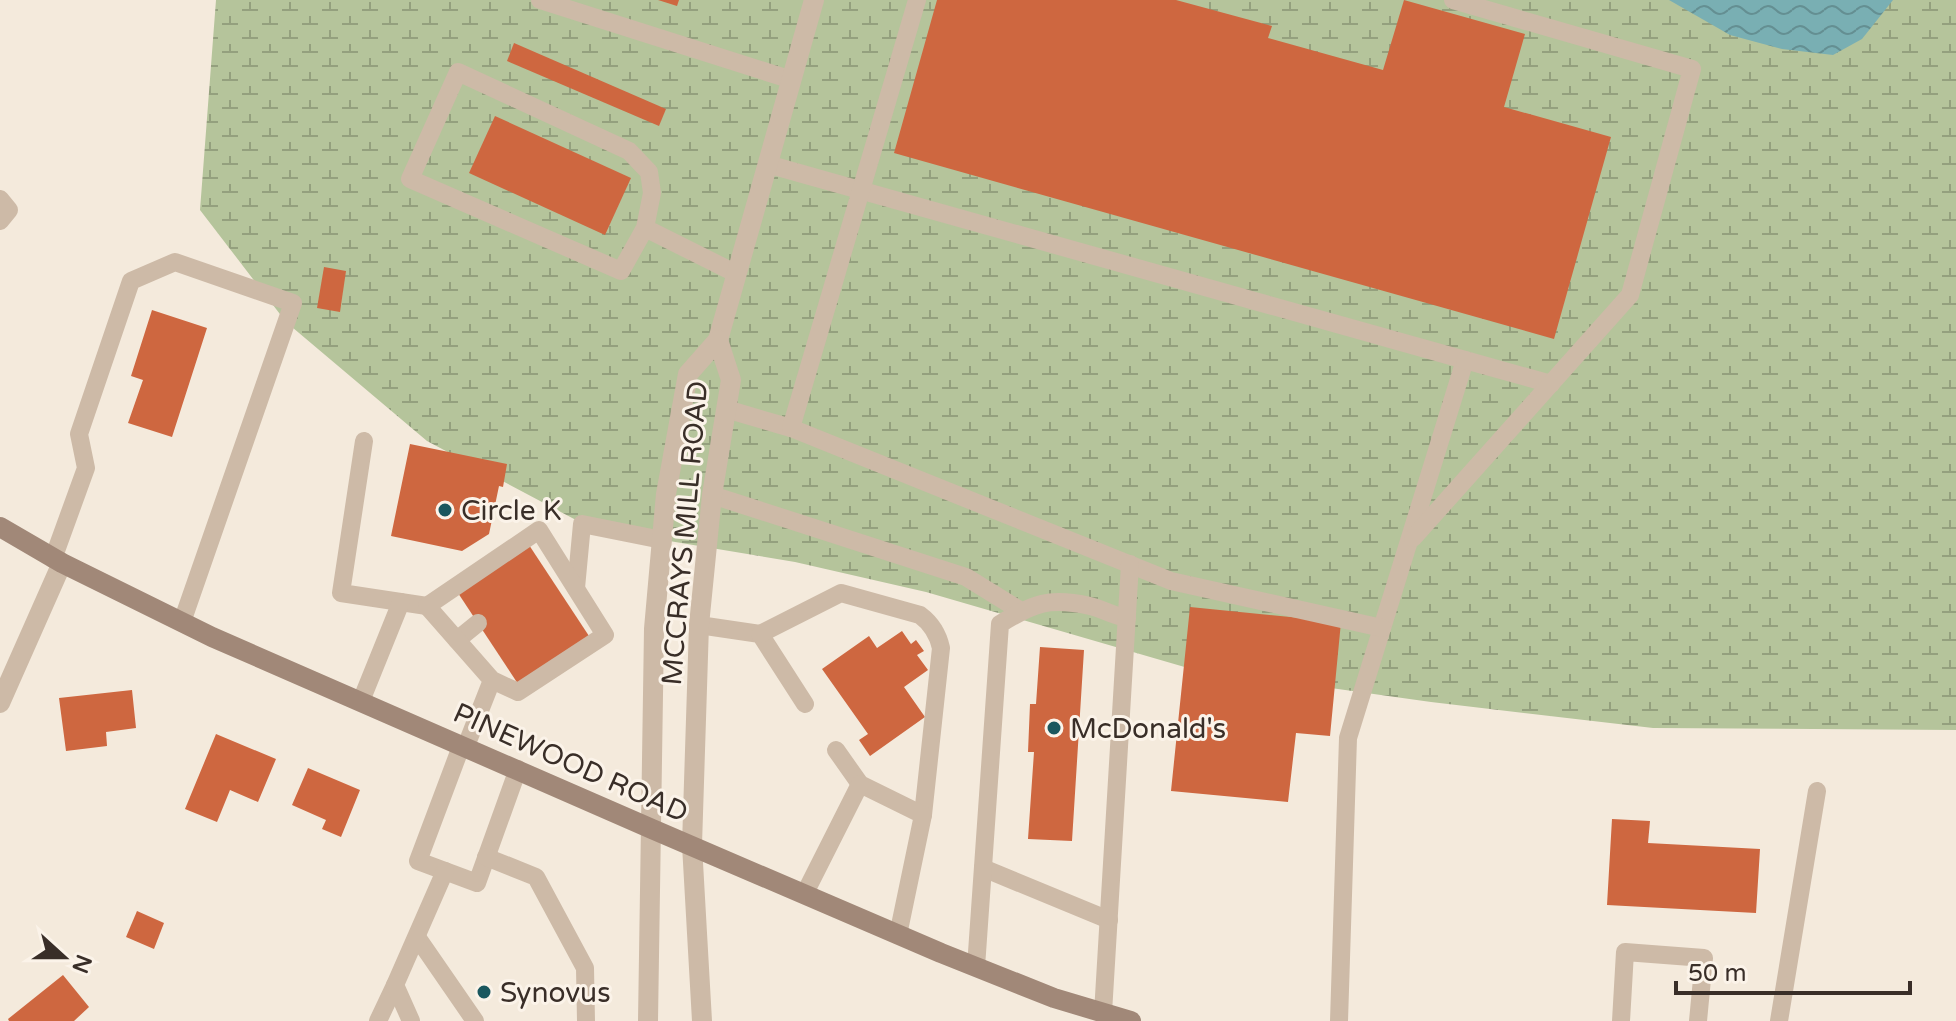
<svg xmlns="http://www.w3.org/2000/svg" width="1956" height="1021" font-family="'Varela Round',sans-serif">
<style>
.wetland{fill:url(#wetland-marsh)}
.water{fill:url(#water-waves)}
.building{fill:#ce6740}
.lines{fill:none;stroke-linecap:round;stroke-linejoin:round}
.service{stroke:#cdbaa7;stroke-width:18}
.minor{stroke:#cdbaa7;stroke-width:20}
.tertiary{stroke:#cdbaa7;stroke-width:20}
.secondary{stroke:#a18878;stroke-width:20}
.poi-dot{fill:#1a575e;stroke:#fbf3e9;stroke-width:3}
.labels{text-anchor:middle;stroke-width:6;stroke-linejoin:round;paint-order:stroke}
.poi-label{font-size:28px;fill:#392e28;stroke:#fbf3e9;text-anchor:start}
.street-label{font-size:28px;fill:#392e28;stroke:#fbf3e9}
</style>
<defs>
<pattern id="wetland-marsh" width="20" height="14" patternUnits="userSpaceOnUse" patternTransform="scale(2)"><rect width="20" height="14" fill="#b5c49b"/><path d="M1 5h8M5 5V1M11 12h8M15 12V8" fill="none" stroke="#94a07e"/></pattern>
<pattern id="water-waves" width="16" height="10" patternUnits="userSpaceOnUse" patternTransform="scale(2)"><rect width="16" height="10" fill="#79afb3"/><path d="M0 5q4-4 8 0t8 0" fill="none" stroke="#648f92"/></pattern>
</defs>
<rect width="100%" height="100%" fill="#f4eadc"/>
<path class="wetland" d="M 216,0 L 1956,0 L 1956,730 L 1653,728 L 1431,702 L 1188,668 L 926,592 L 795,562 L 591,528 L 427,441 L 286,322 L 200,210 Z"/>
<path class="water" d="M 1669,0 L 1893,0 L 1862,39 L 1833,55 L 1782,49 L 1730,35 Z"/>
<g class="building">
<path d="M 658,0 L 679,0 L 677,6 Z"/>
<path d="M 937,0 L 1176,0 L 1272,26 L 1268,38 L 1383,70 L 1404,0 L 1525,34 L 1504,107 L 1611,137 L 1554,339 L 894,153 Z"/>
<path d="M 514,43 L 666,109 L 659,126 L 507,61 Z"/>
<path d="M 495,116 L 631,178 L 605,235 L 469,173 Z"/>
<path d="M 324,267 L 346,271 L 340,312 L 317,308 Z"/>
<path d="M 152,310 L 207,328 L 172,437 L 128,423 L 143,380 L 131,376 Z"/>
<path d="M 410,444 L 507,464 L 503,487 L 499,486 L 489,534 L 462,551 L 391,536 Z"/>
<path d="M 529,545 L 589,636 L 518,684 L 458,593 Z"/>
<path d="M 1190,607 L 1341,622 L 1330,736 L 1296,733 L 1288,802 L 1171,791 Z"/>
<path d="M 902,631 L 911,644 L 916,640 L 924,651 L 917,655 L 928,670 L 904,687 L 925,717 L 870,756 L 859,740 L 868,734 L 822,669 L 869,636 L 877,648 Z"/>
<path d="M 1040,647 L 1084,650 L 1072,841 L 1028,839 L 1034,752 L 1028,752 L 1030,704 L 1036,704 Z"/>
<path d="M 132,690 L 136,728 L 106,732 L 107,746 L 66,751 L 59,698 Z"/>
<path d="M 216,734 L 276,759 L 258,802 L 230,790 L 217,822 L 185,809 Z"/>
<path d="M 308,768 L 360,790 L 341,837 L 322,829 L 326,820 L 292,805 Z"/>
<path d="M 1612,819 L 1650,821 L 1648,843 L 1760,849 L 1756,913 L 1607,905 Z"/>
<path d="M 137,911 L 164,923 L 154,949 L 126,937 Z"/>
<path d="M 63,975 L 89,1007 L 74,1021 L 9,1021 L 8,1019 Z"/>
</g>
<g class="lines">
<g class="service">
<path d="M 540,0 L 792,80"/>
<path d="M 767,164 L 1465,360 L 1348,738 L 1339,1021"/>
<path d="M 0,199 L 9,210 L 0,221"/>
<path d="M 645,228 L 621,271 L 410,179 L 458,72 L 629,151 L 649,172 L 652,193 L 645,228 L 737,274"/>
<path d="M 1465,360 L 1551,384"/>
<path d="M 726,409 L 791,428 L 1171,581 L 1382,628"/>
<path d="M 791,428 L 917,0"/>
<path d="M 364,441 L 341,593 L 427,606"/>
<path d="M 712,495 L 966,577 L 1021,611"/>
<path d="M 1413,538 L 1630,295 L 1692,69 L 1453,0"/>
<path d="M 53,559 L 86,468 L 79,434 L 131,281 L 175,262 L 293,303 L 182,622"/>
<path d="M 576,588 L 582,524 L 662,540"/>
<path d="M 699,625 L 760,634 L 805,704"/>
<path d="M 760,634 L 841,593 L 920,615 C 932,624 938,634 941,648 L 923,815"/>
<path d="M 457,640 L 478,623"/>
<path d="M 361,701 L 401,602"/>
<path d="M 462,744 L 418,861 L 477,883 L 518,769"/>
<path d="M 466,746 L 492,680 L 427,606 L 539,530 L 605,635 L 518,692 L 492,680"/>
<path d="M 836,750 L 860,784 L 923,815 L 898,935"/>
<path d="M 486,857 L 536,877 L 585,968 L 586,1021"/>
<path d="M 983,868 L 1109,920"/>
<path d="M 805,893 L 860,784"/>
<path d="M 417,937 L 475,1021"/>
<path d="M 976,967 L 1000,624 C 1034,603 1049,597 1090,606 C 1103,609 1113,616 1127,618"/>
<path d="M 1103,1013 L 1130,564"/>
<path d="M 378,1021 L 395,985"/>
<path d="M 411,1021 L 395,985 L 445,871"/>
<path d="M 1621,1021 L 1625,952 L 1704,958 L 1698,1021"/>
<path d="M 1779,1021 L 1817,791"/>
</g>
<path class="minor" d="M 0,703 L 62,563"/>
<g class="tertiary">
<path d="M 718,340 L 814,0"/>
<path d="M 648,1021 L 654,629 L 666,494 L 688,374 L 718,340 L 731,380 L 712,495 L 699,625 L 692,845 L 702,1021"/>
</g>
<path class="secondary" d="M 0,527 L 62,563 L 212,637 L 652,829 L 941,953 L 1054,998 L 1131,1021"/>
</g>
<g class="poi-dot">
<circle cx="445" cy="510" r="8"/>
<circle cx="1054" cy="728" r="8"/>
<circle cx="484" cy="992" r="8"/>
</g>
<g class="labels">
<g class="poi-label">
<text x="461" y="520">Circle K</text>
<text x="1070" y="738">McDonald's</text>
<text x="500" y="1002">Synovus</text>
</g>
<g class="street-label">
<text transform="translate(684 533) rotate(-85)" y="10">MCCRAYS MILL ROAD</text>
<text transform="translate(571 762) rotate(24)" y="10">PINEWOOD ROAD</text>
</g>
</g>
<g transform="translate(64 957) rotate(111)" stroke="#fbf3e9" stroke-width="6" paint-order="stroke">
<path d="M0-6L14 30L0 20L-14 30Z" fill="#392e28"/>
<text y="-12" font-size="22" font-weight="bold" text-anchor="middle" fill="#392e28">N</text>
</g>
<path d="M1676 981v12h234v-12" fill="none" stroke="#392e28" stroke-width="4"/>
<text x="1688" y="981" font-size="24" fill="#392e28" stroke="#fbf3e9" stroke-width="6" paint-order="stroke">50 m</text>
</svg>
